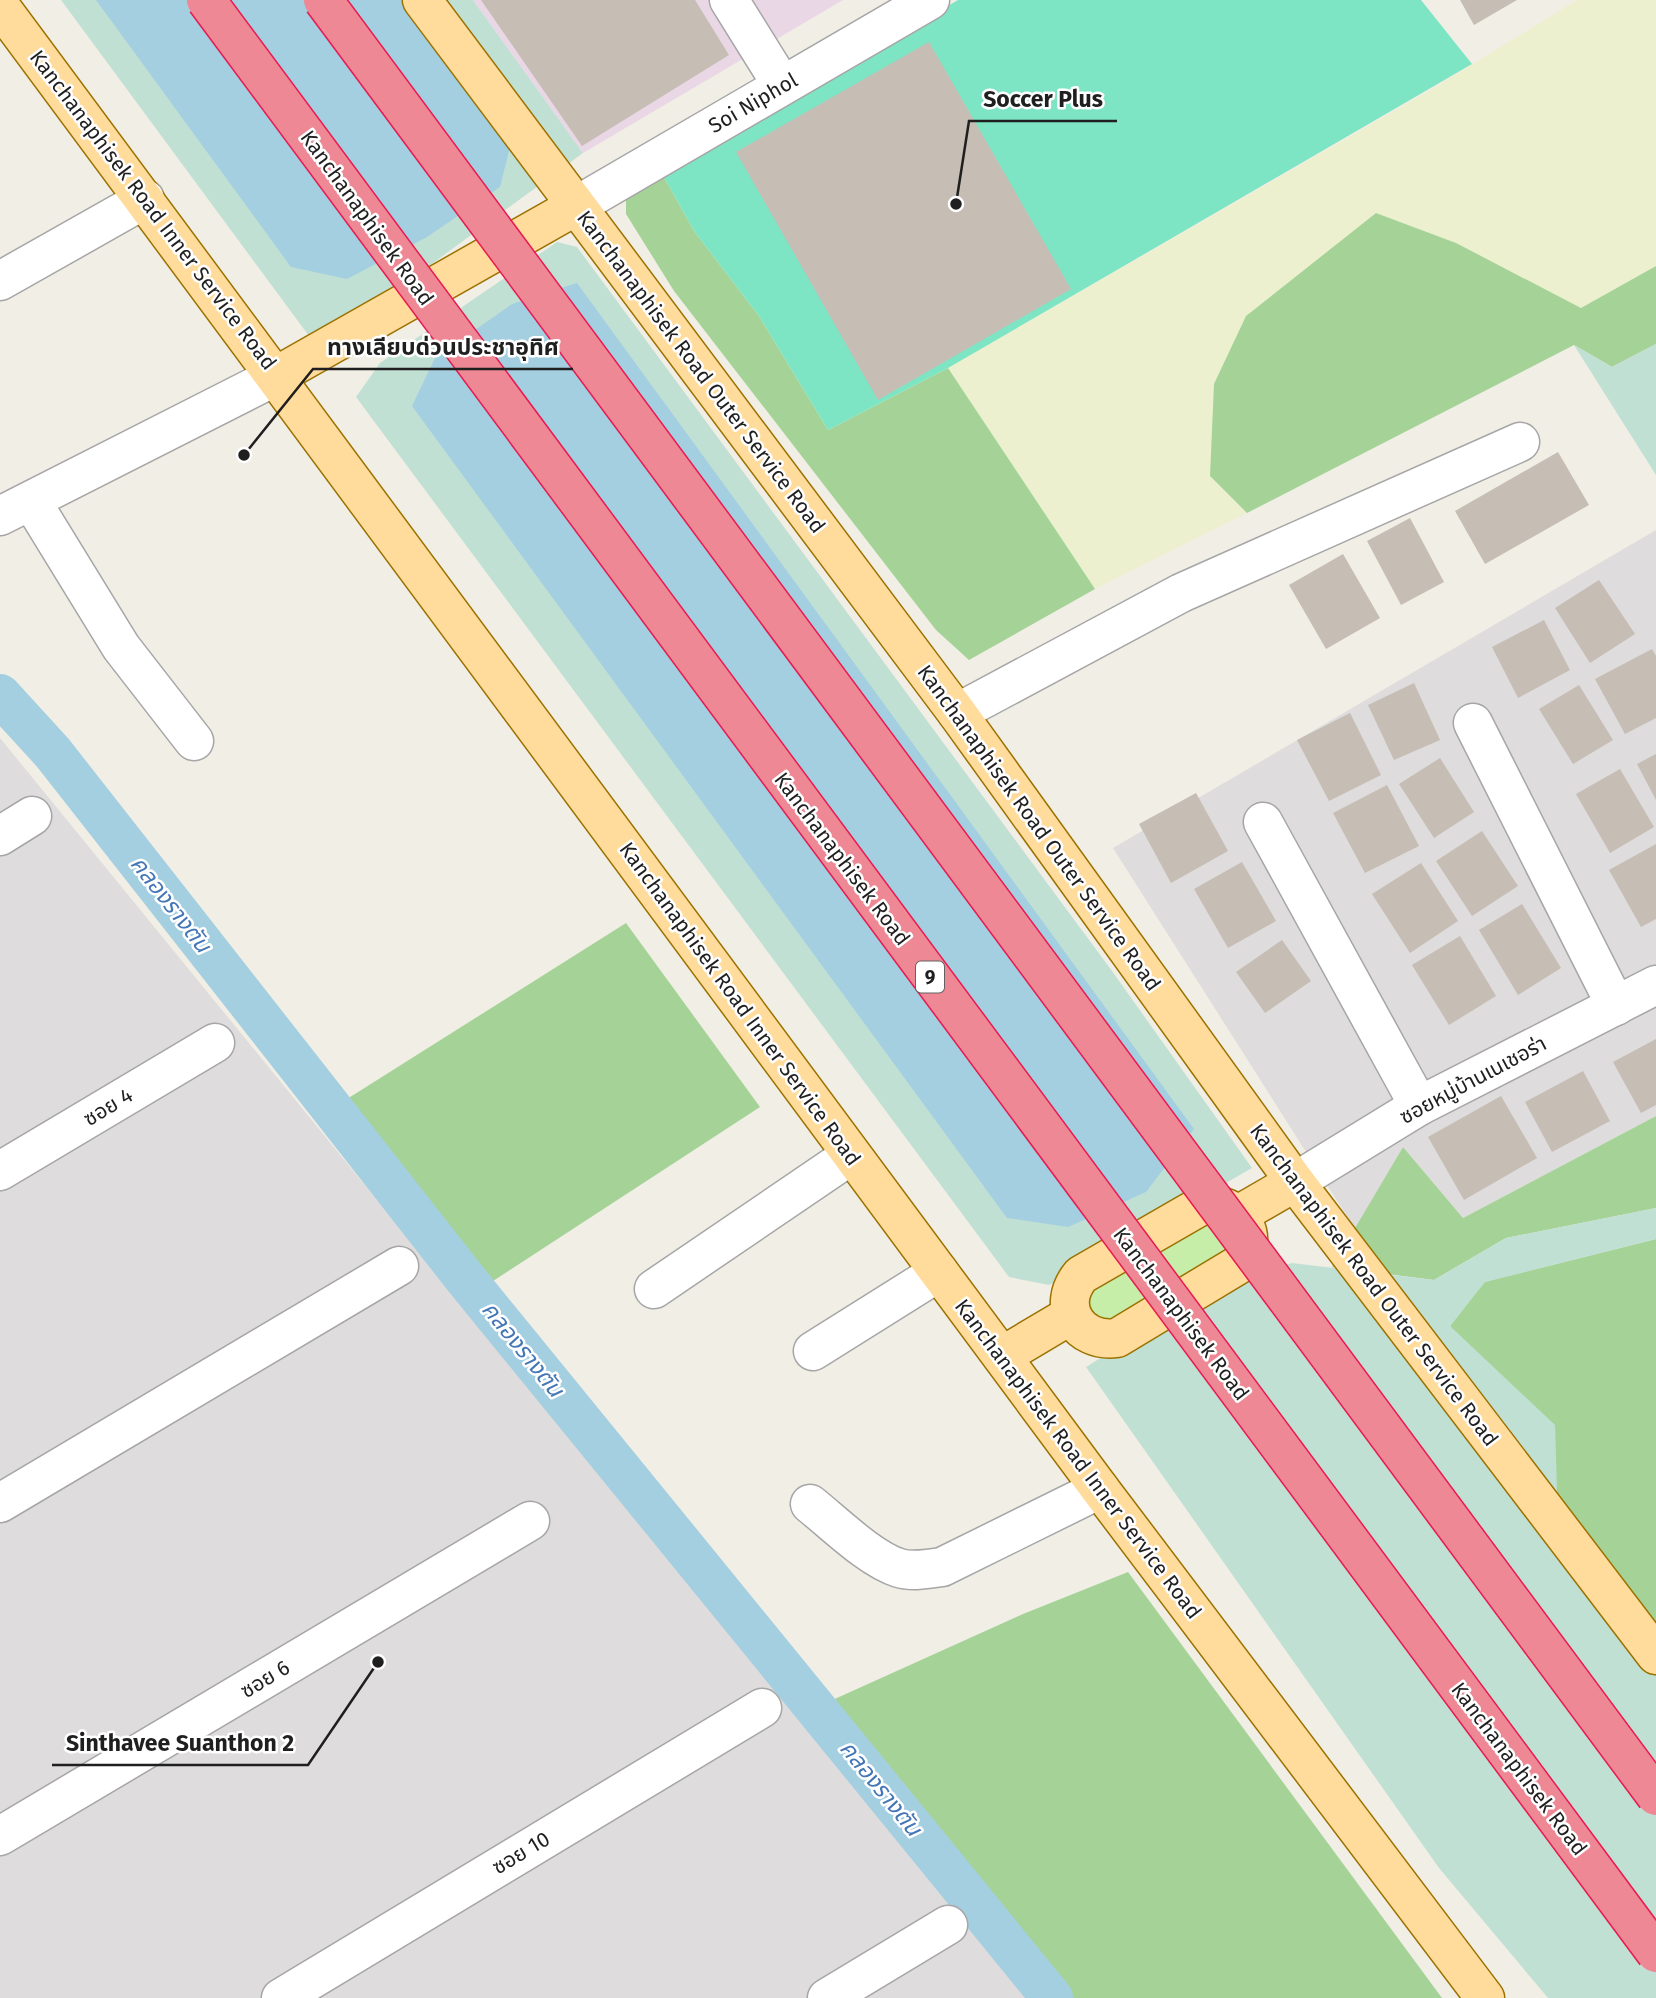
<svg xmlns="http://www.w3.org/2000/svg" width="1656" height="1998" font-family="'Fira Sans','Noto Sans Thai',sans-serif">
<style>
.residential{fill:#dedcdc}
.industrial{fill:#ead7e5}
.farmland{fill:#ecf0cf}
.grass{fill:#c6eea8}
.forest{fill:#a5d397}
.wetland{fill:#c1e0d4}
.pitch{fill:#7ee5c4}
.water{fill:#a3cfe1}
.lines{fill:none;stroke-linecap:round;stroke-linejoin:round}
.canal{stroke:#a3cfe1;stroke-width:42}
.building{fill:#c6bdb4}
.minor-casing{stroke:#a6a6a6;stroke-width:41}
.major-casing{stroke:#9b7200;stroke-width:41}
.minor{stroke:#fff;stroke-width:38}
.major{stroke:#ffdb9c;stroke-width:38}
.highway-bridge-casing{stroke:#e71a52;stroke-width:41;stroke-linecap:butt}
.highway-bridge{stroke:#ed8894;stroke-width:38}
.labels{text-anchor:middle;stroke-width:5;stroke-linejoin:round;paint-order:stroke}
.shield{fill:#fff;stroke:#626262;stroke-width:2}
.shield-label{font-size:19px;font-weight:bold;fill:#1f1f1f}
.street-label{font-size:21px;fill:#1f1f1f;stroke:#fff}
.water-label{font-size:23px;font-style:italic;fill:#4576b6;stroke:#fff}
.leader{fill:none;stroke:#1f1f1f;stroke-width:2.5}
.callout-dot{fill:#1f1f1f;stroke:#fff;stroke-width:2.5}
.callout-label{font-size:23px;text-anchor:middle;font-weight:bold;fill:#1f1f1f;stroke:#fff;stroke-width:5;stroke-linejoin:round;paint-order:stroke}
</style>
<rect width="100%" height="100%" fill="#f1eee5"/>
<g class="residential">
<path d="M 1656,530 L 1656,1116 L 1463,1218 L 1403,1147 L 1355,1229 L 1113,848 Z"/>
<path d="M 0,738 L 501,1352 L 1032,1998 L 0,1998 Z"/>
</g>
<path class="industrial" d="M 473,0 L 843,0 L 583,153 Z"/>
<path class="farmland" d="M 1577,0 L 1656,0 L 1656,267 L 1581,308 L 1456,243 L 1376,213 L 1328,252 L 1210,476 L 1247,513 L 1095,589 L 948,368 L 1427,92 Z"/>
<path class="grass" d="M 1197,1219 L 1222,1225 L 1229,1248 L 1119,1324 L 1098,1321 L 1083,1302 L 1093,1283 Z"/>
<g class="forest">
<path d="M 664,177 L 694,231 L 759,316 L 828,430 L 948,368 L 1095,589 L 969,660 L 936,630 L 674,291 L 626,214 L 626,190 Z"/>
<path d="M 1376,213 L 1456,243 L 1581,308 L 1656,266 L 1656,344 L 1612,367 L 1574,345 L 1247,513 L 1210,476 L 1214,384 L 1246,316 Z"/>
<path d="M 626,923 L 760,1107 L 493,1281 L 347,1099 Z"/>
<path d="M 1656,1116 L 1656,1208 L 1506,1238 L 1434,1280 L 1332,1267 L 1403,1147 L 1463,1218 Z"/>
<path d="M 1656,1239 L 1656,1672 L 1450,1326 L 1484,1282 Z"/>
<path d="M 1128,1572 L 1442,1998 L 1067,1998 L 828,1702 L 1023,1614 Z"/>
</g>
<g class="wetland">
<path d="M 61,0 L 473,0 L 583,153 L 343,329 L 309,336 Z"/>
<path d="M 557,242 L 577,247 L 1112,971 L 1252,1168 L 1049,1285 L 1009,1277 L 356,397 L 380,363 Z"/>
<path d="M 1656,344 L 1656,475 L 1574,345 L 1612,367 Z"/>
<path d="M 1656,1208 L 1656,1239 L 1485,1282 L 1450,1326 L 1555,1425 L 1558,1523 L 1656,1672 L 1656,1998 L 1548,1998 L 1439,1868 L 1086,1367 L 1208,1291 L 1292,1263 L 1434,1280 L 1506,1238 Z"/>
</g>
<path class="pitch" d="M 958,0 L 1421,0 L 1472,64 L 948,368 L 828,430 L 759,316 L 694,231 L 664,177 L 680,164 Z"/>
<g class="water">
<path d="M 96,0 L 442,0 L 512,139 L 500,187 L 427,237 L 347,279 L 291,267 Z"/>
<path d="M 577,283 L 1194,1129 L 1146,1192 L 1068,1227 L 1007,1218 L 412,406 L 435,358 L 512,304 Z"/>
</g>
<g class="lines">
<path class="canal" d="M 0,695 L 53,753 L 464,1277 L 1052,1998"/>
</g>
<g class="building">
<path d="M 481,0 L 695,0 L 729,55 L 582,146 Z"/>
<path d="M 1460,0 L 1517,0 L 1474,25 Z"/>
<path d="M 929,42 L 1071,289 L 878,400 L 736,152 Z"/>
<path d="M 1558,452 L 1589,505 L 1485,564 L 1455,511 Z"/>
<path d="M 1410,518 L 1444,582 L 1401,605 L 1367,541 Z"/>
<path d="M 1343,554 L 1380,618 L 1326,649 L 1289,585 Z"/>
<path d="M 1599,580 L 1635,634 L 1590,663 L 1555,608 Z"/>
<path d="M 1544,620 L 1570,670 L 1518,698 L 1492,647 Z"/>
<path d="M 1652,649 L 1656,656 L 1656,718 L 1625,734 L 1595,679 Z"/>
<path d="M 1414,683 L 1440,740 L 1394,760 L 1368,705 Z"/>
<path d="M 1579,685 L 1613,740 L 1573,764 L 1539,709 Z"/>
<path d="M 1350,713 L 1381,775 L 1329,801 L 1297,740 Z"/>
<path d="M 1656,754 L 1656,800 L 1637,764 Z"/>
<path d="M 1440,758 L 1474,812 L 1434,838 L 1399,784 Z"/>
<path d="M 1620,769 L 1654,827 L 1610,853 L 1576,794 Z"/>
<path d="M 1387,785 L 1419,846 L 1365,873 L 1333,813 Z"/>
<path d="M 1196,793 L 1228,851 L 1171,883 L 1139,824 Z"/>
<path d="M 1482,831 L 1518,886 L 1472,916 L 1436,861 Z"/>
<path d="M 1656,844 L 1656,919 L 1641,927 L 1609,870 Z"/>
<path d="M 1242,862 L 1276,921 L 1228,948 L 1194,889 Z"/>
<path d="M 1421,863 L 1458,921 L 1410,953 L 1372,894 Z"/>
<path d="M 1522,904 L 1561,968 L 1518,995 L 1479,930 Z"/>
<path d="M 1460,936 L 1496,996 L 1449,1025 L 1412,965 Z"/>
<path d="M 1282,940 L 1311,981 L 1265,1013 L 1236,972 Z"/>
<path d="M 1656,1039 L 1656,1105 L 1641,1113 L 1613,1062 Z"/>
<path d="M 1583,1071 L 1610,1121 L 1552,1152 L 1525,1102 Z"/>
<path d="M 1501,1096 L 1537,1158 L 1464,1200 L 1428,1137 Z"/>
</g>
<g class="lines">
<defs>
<g id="minor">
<path d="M 729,0 L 782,85"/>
<path d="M 576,206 L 930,0"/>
<path d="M 0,281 L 145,199"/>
<path d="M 32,502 L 121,647 L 194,741"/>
<path d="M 0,516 L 276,376"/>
<path d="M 957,713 L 1181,593 L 1520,442"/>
<path d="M 1473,723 L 1616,1006"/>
<path d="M 1263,822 L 1419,1106"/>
<path d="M 0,836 L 32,816"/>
<path d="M 0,1171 L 215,1043"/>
<path d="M 1295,1182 L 1419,1106 L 1656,985"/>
<path d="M 654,1289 L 851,1155"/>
<path d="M 813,1351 L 939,1272"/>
<path d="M 0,1503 L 399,1266"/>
<path d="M 810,1504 C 834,1523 870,1559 899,1568 C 912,1572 929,1569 942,1567 L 1100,1489"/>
<path d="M 0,1836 L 530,1521"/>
<path d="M 281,1998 L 762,1708"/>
<path d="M 827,1998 L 948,1925"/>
</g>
<g id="major">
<path d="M 422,0 L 957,713 L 1295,1182 L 1656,1655"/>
<path d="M 0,6 L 1100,1489 L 1485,1998"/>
<path d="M 276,376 L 576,206"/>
<path d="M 1211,1204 C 1243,1208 1256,1233 1243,1262 L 1117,1338 C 1078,1343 1055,1306 1081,1275 L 1199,1207 Z"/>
<path d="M 1238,1215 L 1295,1182"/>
<path d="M 1002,1356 L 1071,1315"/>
</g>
</defs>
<use href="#minor" class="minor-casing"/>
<use href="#major" class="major-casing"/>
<use href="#minor" class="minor"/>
<use href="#major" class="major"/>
<defs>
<g id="highway-bridge">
<path d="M 206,0 L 1656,1953"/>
<path d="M 323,0 L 1656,1796"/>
</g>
</defs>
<use href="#highway-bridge" class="highway-bridge-casing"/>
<use href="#highway-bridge" class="highway-bridge"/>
</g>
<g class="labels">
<rect class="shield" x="916" y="961.5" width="28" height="31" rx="5"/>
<g class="shield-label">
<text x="930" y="984">9</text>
</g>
<g class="street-label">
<text transform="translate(753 103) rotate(-30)" y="7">Soi Niphol</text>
<text transform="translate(153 210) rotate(53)" y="7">Kanchanaphisek Road Inner Service Road</text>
<text transform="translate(367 218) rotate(54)" y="7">Kanchanaphisek Road</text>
<text transform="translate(701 372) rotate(53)" y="7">Kanchanaphisek Road Outer Service Road</text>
<text transform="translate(1039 828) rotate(54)" y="7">Kanchanaphisek Road Outer Service Road</text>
<text transform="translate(842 859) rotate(53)" y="7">Kanchanaphisek Road</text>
<text transform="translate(740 1004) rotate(54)" y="7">Kanchanaphisek Road Inner Service Road</text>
<text transform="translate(1473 1080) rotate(-28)" y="7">ซอยหมู่บ้านเนเชอร่า</text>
<text transform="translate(108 1107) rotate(-31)" y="7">ซอย 4</text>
<text transform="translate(1374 1285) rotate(53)" y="7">Kanchanaphisek Road Outer Service Road</text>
<text transform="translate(1181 1314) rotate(53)" y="7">Kanchanaphisek Road</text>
<text transform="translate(1078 1459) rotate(53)" y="7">Kanchanaphisek Road Inner Service Road</text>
<text transform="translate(265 1679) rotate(-31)" y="7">ซอย 6</text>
<text transform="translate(1519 1769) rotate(53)" y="7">Kanchanaphisek Road</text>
<text transform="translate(521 1853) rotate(-31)" y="7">ซอย 10</text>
</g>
<g class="water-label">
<text transform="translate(171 904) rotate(52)" y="8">คลองรางตัน</text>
<text transform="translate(523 1349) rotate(51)" y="8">คลองรางตัน</text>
<text transform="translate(881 1788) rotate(51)" y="8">คลองรางตัน</text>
</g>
</g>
<path class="leader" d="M956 204L969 121H1117M244 455L313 369H573M378 1662L308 1765H52"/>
<g class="callout-dot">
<circle cx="956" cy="204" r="7"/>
<circle cx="244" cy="455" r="7"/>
<circle cx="378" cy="1662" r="7"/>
</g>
<g class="callout-label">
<text x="1043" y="107">Soccer Plus</text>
<text x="443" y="355">ทางเลียบด่วนประชาอุทิศ</text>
<text x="180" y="1751">Sinthavee Suanthon 2</text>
</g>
</svg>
